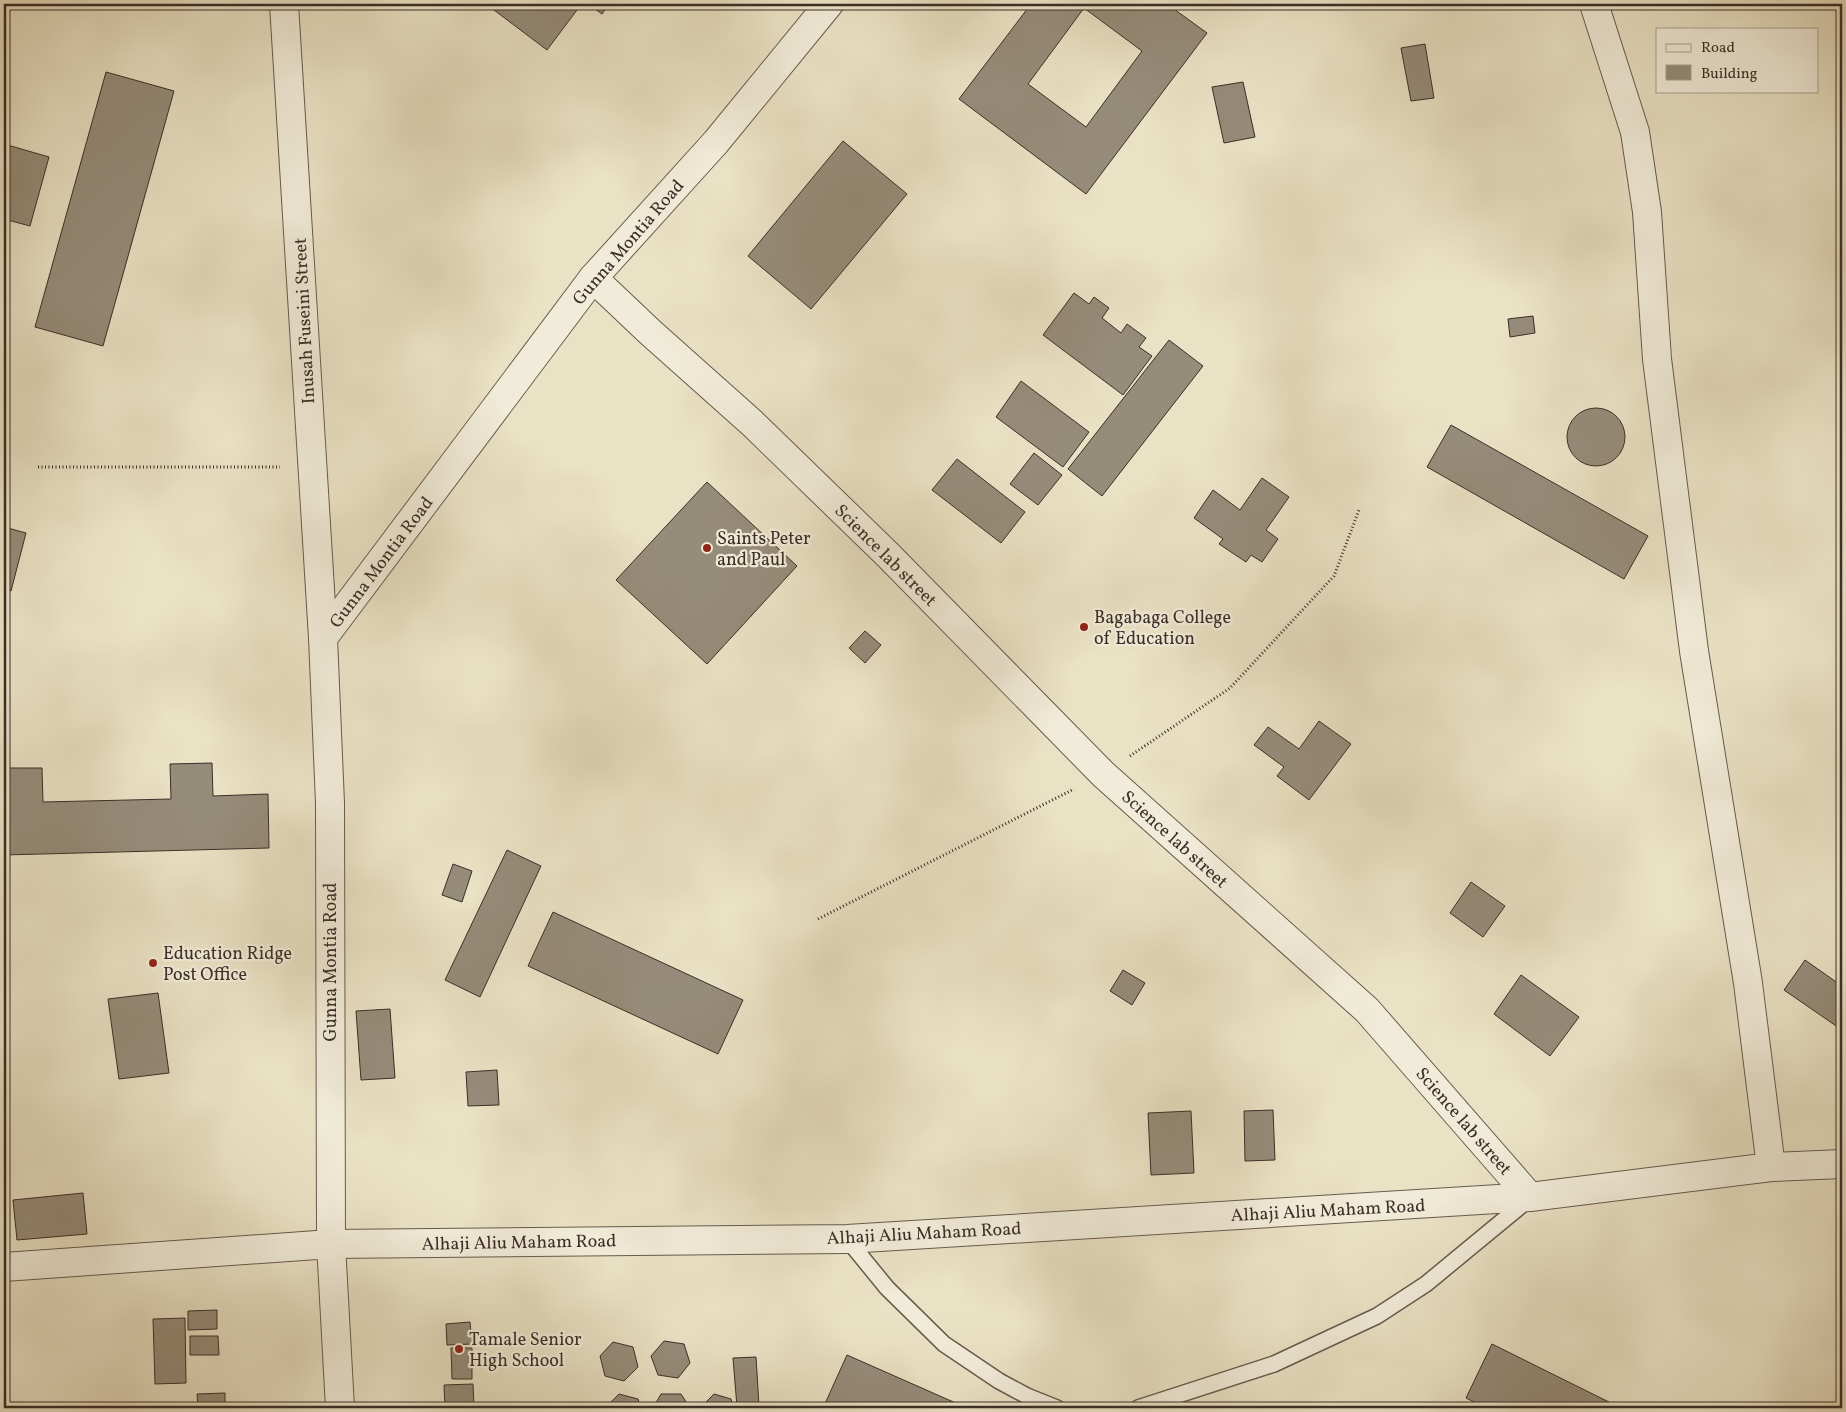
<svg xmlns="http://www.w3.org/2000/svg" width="1846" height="1412" font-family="Vollkorn,serif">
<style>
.building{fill:#968c7a;stroke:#3b2e28;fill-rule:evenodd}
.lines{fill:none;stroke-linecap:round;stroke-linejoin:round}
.service-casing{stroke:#675b4f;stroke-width:18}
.minor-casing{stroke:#675b4f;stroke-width:30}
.tertiary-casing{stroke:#675b4f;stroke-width:30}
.path{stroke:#3b2e28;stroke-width:3;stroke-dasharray:1 2.5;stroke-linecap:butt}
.service{stroke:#f1ecd9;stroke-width:15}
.minor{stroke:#f1ecd9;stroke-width:28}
.tertiary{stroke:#f1ecd9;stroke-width:28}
.poi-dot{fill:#8f2418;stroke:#f1ecd9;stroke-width:2}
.labels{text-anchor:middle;stroke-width:4.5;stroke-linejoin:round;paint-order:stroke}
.street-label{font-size:18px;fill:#3b2e28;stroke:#f1ecd9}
.poi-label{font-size:18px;fill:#3b2e28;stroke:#f1ecd9;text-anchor:start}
</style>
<rect width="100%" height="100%" fill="#eae2c5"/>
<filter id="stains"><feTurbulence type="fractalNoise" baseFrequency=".004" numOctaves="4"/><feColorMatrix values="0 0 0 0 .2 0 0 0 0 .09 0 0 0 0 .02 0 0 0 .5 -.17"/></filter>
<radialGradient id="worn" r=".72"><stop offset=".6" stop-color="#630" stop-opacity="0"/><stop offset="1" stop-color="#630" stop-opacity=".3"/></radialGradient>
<g class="building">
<path d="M 486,4 L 577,4 L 580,6 L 547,50 Z"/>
<path d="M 588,4 L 609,4 L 602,14 Z"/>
<path d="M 1031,4 L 1167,4 L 1207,33 L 1086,194 L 959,99 ZM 1084,8 L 1142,51 L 1086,127 L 1028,84 Z"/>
<path d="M 1425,44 L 1434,98 L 1411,101 L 1401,48 Z"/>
<path d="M 106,72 L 174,91 L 103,346 L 35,327 Z"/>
<path d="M 1243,82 L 1255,137 L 1224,143 L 1212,87 Z"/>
<path d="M 843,141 L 907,194 L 811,309 L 748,256 Z"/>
<path d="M 4,144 L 49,157 L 30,226 L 4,219 Z"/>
<path d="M 1074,293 L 1089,304 L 1094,297 L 1109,308 L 1102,318 L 1121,333 L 1127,324 L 1146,338 L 1139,347 L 1152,356 L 1123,395 L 1043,335 Z"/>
<path d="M 1533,316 L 1535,333 L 1510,337 L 1508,319 Z"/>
<path d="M 4,339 L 8,340 L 4,354 Z"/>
<path d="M 1169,340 L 1203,366 L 1102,496 L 1068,469 Z"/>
<path d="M 1021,381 L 1089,432 L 1063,467 L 996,417 Z"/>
<circle cx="1596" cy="437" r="29"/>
<path d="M 1451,425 L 1648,536 L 1624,579 L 1427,467 Z"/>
<path d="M 1034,453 L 1062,475 L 1038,505 L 1010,484 Z"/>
<path d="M 957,459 L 1025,512 L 1001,543 L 932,490 Z"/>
<path d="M 1262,478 L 1289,497 L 1266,530 L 1278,539 L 1262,562 L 1251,555 L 1246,562 L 1219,544 L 1223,539 L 1194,518 L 1213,490 L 1240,510 Z"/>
<path d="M 707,482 L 797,566 L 707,664 L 616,580 Z"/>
<path d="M 4,527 L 26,533 L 11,591 L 4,589 Z"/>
<path d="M 865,631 L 881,645 L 865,663 L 849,648 Z"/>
<path d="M 1319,721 L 1351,744 L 1309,800 L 1277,776 L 1284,767 L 1254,745 L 1268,727 L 1299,749 Z"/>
<path d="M 212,763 L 213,796 L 268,794 L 269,848 L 4,855 L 4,768 L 42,768 L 43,802 L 171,799 L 170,764 Z"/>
<path d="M 507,850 L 541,866 L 480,997 L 445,980 Z"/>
<path d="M 453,864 L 472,871 L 462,902 L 442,895 Z"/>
<path d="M 1471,882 L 1505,906 L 1483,937 L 1450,913 Z"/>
<path d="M 553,912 L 743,1000 L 718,1054 L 528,966 Z"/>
<path d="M 1805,960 L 1842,986 L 1842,1030 L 1784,990 Z"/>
<path d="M 1123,970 L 1145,983 L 1132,1005 L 1110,991 Z"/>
<path d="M 1521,975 L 1579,1017 L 1550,1056 L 1494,1014 Z"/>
<path d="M 158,993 L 169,1073 L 119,1079 L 108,999 Z"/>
<path d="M 390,1009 L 395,1078 L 361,1080 L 356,1011 Z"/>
<path d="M 497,1070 L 499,1105 L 468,1106 L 466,1072 Z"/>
<path d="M 1273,1110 L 1275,1160 L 1245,1161 L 1244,1111 Z"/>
<path d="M 1191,1111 L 1194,1173 L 1151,1175 L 1148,1113 Z"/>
<path d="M 83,1193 L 87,1234 L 17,1240 L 13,1200 Z"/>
<path d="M 217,1310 L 217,1329 L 188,1330 L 188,1311 Z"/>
<path d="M 185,1318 L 186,1383 L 155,1384 L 153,1319 Z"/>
<path d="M 470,1322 L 472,1344 L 447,1345 L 446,1324 Z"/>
<path d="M 190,1336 L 218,1336 L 219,1355 L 190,1355 Z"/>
<path d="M 664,1341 L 684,1344 L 690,1363 L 678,1378 L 658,1375 L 651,1356 Z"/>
<path d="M 613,1342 L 633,1347 L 638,1367 L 624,1381 L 605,1376 L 600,1356 Z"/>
<path d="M 1492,1344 L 1621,1408 L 1486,1408 L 1466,1398 Z"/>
<path d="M 451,1348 L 472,1348 L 472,1379 L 452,1379 Z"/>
<path d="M 847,1355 L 967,1408 L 823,1408 Z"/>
<path d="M 756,1357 L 759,1406 L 737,1407 L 733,1358 Z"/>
<path d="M 473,1384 L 474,1408 L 445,1408 L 444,1385 Z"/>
<path d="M 225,1393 L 225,1408 L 198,1408 L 197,1394 Z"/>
<path d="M 619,1394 L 638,1399 L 641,1408 L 605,1408 Z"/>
<path d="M 661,1394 L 681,1394 L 690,1408 L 653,1408 Z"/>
<path d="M 714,1394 L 731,1399 L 734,1408 L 702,1408 L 701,1407 Z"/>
<path d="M 156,1404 L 156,1408 L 99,1408 L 99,1406 Z"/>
</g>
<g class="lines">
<defs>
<g id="service">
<path d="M 847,1239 L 887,1288 L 944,1344 L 999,1381 L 1027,1396 L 1057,1408"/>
<path d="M 1138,1408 L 1274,1364 L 1377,1316 L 1426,1284 L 1529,1199"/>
</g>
<g id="minor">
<path d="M 284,4 L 323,638 L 330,803 L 331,1244 L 847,1239 L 1530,1197 L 1771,1167 L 1842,1164"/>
<path d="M 1594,4 L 1635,132 L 1647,212 L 1657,359 L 1694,651 L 1748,983 L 1771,1167"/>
<path d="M 593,278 L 650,332 L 752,423 L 888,555 L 1103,774 L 1367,1010 L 1530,1197"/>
<path d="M 323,638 L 593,278 L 716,142 L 829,4"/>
</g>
<path id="tertiary" d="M 4,1267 L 331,1244 L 340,1408"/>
</defs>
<use href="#service" class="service-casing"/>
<use href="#minor" class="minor-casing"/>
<use href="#tertiary" class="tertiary-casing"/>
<g class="path">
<path d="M 38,467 L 280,467"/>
<path d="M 1130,756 L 1230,688 L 1334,576 L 1359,510"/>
<path d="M 818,919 L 1074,789"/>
</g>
<use href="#service" class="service"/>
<use href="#minor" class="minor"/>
<use href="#tertiary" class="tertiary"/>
</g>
<g class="poi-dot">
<circle cx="707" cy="548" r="5"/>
<circle cx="1084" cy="627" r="5"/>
<circle cx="153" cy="963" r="5"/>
<circle cx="459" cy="1349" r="5"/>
</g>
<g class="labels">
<g class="street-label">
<text transform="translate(628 242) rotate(-49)" y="6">Gunna Montia Road</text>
<text transform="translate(304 321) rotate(-93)" y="6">Inusah Fuseini Street</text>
<text transform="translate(886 555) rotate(45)" y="6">Science lab street</text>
<text transform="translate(381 562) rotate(-53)" y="6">Gunna Montia Road</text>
<text transform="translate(1175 839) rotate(42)" y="6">Science lab street</text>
<text transform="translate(330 962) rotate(-90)" y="6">Gunna Montia Road</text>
<text transform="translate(1464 1121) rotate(49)" y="6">Science lab street</text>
<text transform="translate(1328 1210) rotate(-3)" y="6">Alhaji Aliu Maham Road</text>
<text transform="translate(924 1233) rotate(-3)" y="6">Alhaji Aliu Maham Road</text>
<text transform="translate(519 1242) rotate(-1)" y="6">Alhaji Aliu Maham Road</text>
</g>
<g class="poi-label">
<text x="717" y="544">Saints Peter<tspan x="717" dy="21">and Paul</tspan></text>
<text x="1094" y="623">Bagabaga College<tspan x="1094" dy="21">of Education</tspan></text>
<text x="163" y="959">Education Ridge<tspan x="163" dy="21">Post Office</tspan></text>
<text x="469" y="1345">Tamale Senior<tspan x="469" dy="21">High School</tspan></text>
</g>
</g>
<rect width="1846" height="1412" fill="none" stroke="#eae2c5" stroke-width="20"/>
<rect x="5" y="5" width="1836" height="1402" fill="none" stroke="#3b2e28" stroke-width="2.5"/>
<rect x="10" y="10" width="1826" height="1392" fill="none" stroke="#3b2e28"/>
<rect x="1656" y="28" width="162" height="65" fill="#f1ecd9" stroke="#a8a092"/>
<rect x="1666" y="44" width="25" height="8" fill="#f1ecd9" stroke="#a8a092"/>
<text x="1701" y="52" font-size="15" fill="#3b2e28">Road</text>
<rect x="1666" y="65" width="25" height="15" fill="#968c7a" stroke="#a8a092"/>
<text x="1701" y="78" font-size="15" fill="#3b2e28">Building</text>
<rect width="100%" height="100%" filter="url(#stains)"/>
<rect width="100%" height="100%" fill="url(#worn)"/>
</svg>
